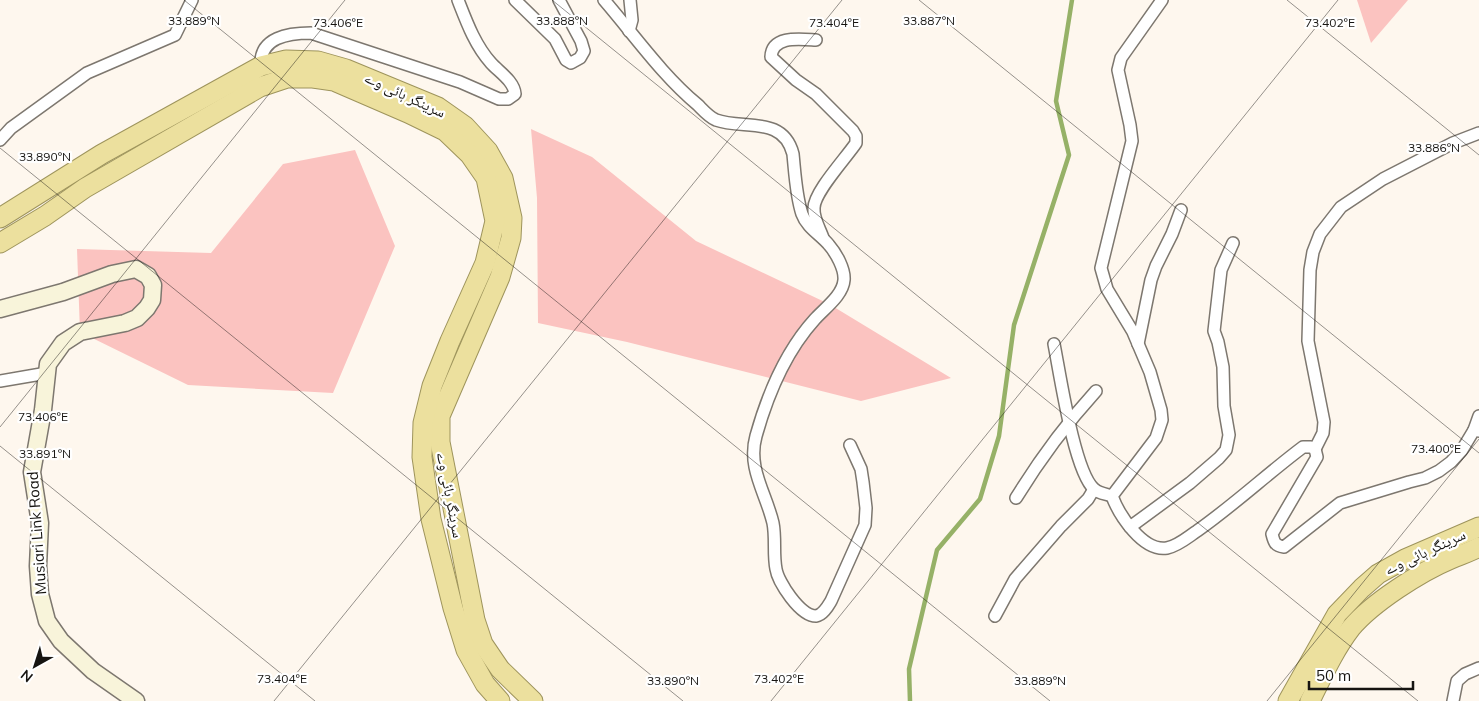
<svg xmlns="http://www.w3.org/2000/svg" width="1479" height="701" font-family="Mulish,'Noto Naskh Arabic',sans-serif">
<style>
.green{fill:#fbc3c0}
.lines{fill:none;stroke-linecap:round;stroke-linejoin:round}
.stream{stroke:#96b167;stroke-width:4.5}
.minor-casing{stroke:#7d776f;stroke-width:14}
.secondary-casing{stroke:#7d776f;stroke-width:19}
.trunk-casing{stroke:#9e945c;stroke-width:21}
.minor{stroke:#fff;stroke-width:11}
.secondary{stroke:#f8f4da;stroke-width:16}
.trunk{stroke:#ece09e;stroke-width:19}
.ticks{fill:none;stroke:#161411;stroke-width:1;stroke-opacity:0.45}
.labels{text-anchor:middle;stroke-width:4.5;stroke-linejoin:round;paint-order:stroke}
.street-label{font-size:15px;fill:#161411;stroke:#fff}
.ticks-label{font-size:12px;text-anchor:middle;fill:#161411;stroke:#fff;stroke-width:4.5;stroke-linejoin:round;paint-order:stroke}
</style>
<rect width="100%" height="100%" fill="#fef7ee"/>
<g class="green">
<path d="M 1357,0 L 1408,0 L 1371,43 Z"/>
<path d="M 531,129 L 592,157 L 696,241 L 829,304 L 951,378 L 861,401 L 627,342 L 538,323 L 537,198 Z"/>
<path d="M 355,150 L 395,246 L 333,393 L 188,385 L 80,332 L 77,249 L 211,253 L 283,164 Z"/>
</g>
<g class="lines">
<path class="stream" d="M 910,701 L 909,669 L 937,550 L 980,499 L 999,436 L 1014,325 L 1069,155 L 1056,101 L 1072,0"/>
<defs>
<g id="minor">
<path d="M 515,0 L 555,39 L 566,60 L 571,63 L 580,58 L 584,51 L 581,41 L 559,0"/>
<path d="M 604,0 C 635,36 662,75 698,105 C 703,110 709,117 716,120 C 743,130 783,115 793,154 C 795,174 796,196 802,214 C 807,228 821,235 829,245 C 836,253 845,269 844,280 C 843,295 825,308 815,319 C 785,352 768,393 756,436 C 747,468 766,493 773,523 C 776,538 773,554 776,569 C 778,582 800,616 816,616 C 823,615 828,606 831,601 L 865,525 L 866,508 L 863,482 L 861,469 L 850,445"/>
<path d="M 1162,0 L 1121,58 L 1118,70 L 1130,125 L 1132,141 L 1101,268 L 1107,289 L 1133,332 L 1150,372 L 1161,410 L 1162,420 L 1156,438 L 1112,496 C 1119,515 1143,552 1167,548 C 1178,546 1188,537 1197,531 C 1234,505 1267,474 1303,447 L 1311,447 L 1315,449 L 1317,457 L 1272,534 C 1274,542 1275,546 1284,547 L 1340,503 L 1409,482 L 1425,478 L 1439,471 L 1451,462 L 1462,450 L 1474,430 L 1479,431"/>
<path d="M 629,31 L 632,20 L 630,0"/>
<path d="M 816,40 C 800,39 772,35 771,57 L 796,80 L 816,94 L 853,131 L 856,136 L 856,143 C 846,158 814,192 814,208 C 813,218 820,229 823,238"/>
<path d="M 261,66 C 259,37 289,33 311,33 L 460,82 L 499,99 L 508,99 L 515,94 C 514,81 499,72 491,63 C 475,45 467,23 458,0"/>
<path d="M 0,140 L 11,128 L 87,73 L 175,35 L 192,0"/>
<path d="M 1054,344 C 1060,374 1074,471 1094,489 C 1098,493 1106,494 1112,496"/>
<path d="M 1138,344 L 1151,280 L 1156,266 L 1172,234 L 1181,210"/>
<path d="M 0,381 L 47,373"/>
<path d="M 1474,430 L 1479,416"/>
<path d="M 1315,449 L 1323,433 L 1324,422 L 1308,341 L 1310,270 L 1313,252 L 1320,234 L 1341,207 L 1383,179 L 1453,143 L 1479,133"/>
<path d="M 1016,498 C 1040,459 1065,425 1096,391"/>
<path d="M 1130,527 L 1190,483 L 1219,458 L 1226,450 L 1229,435 L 1224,406 L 1223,367 L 1218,342 L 1214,331 L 1221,270 L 1233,243"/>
<path d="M 995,616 L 1015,579 L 1061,526 L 1088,499 L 1094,489"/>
<path d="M 1453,701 L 1457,681 L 1465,674 L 1479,668"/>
</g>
<path id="secondary" d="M 0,309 L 63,292 L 112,274 L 136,269 L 148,276 L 153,285 L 152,300 L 147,308 L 137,318 L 125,323 L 80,332 L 63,343 L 48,364 L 43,410 L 32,472 L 40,523 L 38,566 L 40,594 L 47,621 L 61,641 L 93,671 L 136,701"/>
<g id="trunk">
<path d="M 0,218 L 102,154 L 261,66 L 286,60 L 318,61 L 346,69 L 438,107 L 465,126 L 488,151 L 503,178 L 512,218 L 511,238 L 500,277 L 440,416 L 440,442 L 475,620 L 483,644 L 500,669 L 533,701"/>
<path d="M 0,243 L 45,216 L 85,188 L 260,87 L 287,78 L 313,78 L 334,81 L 408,113 L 445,131 L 470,155 L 486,178 L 495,221 L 485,263 L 450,341 L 432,386 L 423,423 L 422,457 L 431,519 L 453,608 L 466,650 L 485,684 L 500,701"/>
<path d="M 1288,701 L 1337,614 L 1362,588 L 1378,574 L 1405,559 L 1479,527"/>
<path d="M 1310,701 C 1322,677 1334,650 1351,628 C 1372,603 1420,572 1451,559 C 1460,555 1470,552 1479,547"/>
</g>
</defs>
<use href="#minor" class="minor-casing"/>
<use href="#secondary" class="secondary-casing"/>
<use href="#trunk" class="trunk-casing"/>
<use href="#minor" class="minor"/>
<use href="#secondary" class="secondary"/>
<use href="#trunk" class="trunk"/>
</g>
<path class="ticks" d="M 184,0 L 1050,701M 552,0 L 1418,701M 919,0 L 1479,453M 1287,0 L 1479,155M 0,148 L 683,701M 0,427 L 345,0M 0,446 L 315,701M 274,701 L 842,0M 771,701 L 1338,0M 1267,701 L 1479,439"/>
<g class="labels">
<g class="street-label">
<text transform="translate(405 95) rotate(25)" y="5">سرینگر ہائی وے</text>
<text transform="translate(450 495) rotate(79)" y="5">سرینگر ہائی وے</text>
<text transform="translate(37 533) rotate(-94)" y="5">Musiari Link Road</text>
<text transform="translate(1425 552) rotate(-25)" y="5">سرینگر ہائی وے</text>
</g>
</g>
<g class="ticks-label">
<text x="194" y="25">33.889°N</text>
<text x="562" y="25">33.888°N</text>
<text x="929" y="25">33.887°N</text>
<text x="338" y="27">73.406°E</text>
<text x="834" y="27">73.404°E</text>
<text x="1330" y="27">73.402°E</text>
<text x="1434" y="152">33.886°N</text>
<text x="45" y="161">33.890°N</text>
<text x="43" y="421">73.406°E</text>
<text x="1436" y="453">73.400°E</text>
<text x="45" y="458">33.891°N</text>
<text x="282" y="683">73.404°E</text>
<text x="779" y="683">73.402°E</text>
<text x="673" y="685">33.890°N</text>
<text x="1040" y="685">33.889°N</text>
</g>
<g transform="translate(35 666) rotate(219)" stroke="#ffffff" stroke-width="4" paint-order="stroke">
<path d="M0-4L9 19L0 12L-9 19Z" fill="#161411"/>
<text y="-8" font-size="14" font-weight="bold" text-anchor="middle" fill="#161411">N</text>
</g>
<path d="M1309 681v8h104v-8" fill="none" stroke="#161411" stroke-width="2.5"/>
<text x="1316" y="681" font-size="15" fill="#161411" stroke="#ffffff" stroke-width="4" paint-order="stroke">50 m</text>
</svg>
